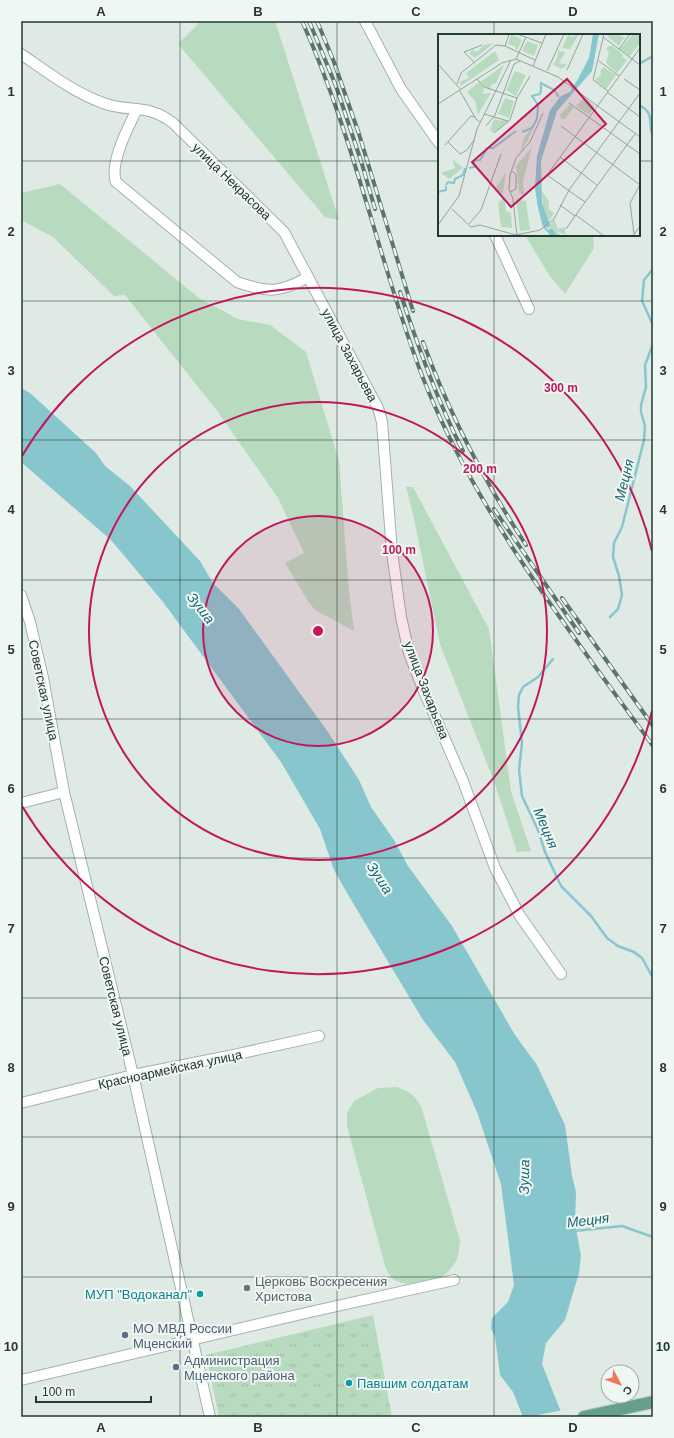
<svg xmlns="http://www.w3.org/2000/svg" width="674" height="1438" font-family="Arial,sans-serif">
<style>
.green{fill:#b8dbc0}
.park{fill:url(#park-tufts)}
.water{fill:#88c6ce}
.pier{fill:#dfeae5}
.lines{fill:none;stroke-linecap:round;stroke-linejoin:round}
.stream{stroke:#88c6ce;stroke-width:2.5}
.minor-casing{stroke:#a2b2ac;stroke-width:12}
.major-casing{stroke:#bcc4c2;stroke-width:14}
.minor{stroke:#fff;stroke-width:10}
.major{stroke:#659f8e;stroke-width:12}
.rail-casing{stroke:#5b756d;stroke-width:4}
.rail{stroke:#eff7f3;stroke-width:2.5;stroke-dasharray:8;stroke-linecap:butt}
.grid{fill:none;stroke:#213a32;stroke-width:1;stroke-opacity:0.55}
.ring{fill:none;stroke:#c2185b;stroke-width:2}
.worship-dot{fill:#6b7280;stroke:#eff7f3;stroke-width:1.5}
.culture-dot{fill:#0f9aa8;stroke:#eff7f3;stroke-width:1.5}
.service-dot{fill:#5c6f8a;stroke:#eff7f3;stroke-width:1.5}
.labels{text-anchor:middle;stroke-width:4;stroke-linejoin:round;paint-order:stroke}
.street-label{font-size:13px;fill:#213a32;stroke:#eff7f3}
.worship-label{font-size:13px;fill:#5b616d;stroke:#eff7f3;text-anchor:start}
.culture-label{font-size:13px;fill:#0d838f;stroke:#eff7f3;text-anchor:end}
.service-label{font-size:13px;fill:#4e5e75;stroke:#eff7f3;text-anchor:start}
.water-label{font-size:14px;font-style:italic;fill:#1d6874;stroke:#eff7f3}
.inset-river{fill:none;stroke:#88c6ce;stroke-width:2}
.inset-road{fill:none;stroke:#93a49d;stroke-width:1}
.view{fill:#c2185b;fill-opacity:0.15;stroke:#c2185b;stroke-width:2}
.inset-edge{fill:none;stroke:#213a32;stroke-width:2}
.centre{fill:#c2185b;stroke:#eff7f3;stroke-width:2}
.ring-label{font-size:12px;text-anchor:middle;font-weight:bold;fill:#c2185b;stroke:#eff7f3;stroke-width:4;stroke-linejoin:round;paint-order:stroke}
.neatline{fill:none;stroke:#213a32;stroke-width:1.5}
.grid-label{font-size:13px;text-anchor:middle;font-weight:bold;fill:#213a32}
</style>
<defs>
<pattern id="park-tufts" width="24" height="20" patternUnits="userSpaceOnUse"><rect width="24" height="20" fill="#b8dbc0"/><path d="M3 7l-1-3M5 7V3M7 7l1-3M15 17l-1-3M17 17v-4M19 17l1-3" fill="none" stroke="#9ebda5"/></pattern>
</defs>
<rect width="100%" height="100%" fill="#dfeae5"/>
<g class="green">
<path d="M 201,21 L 275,21 L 339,220 L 325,217 L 178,44 Z"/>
<path d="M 60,184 L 199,298 L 238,319 L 270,325 L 306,352 L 339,461 L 349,591 L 354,631 L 315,610 L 308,601 L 285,563 L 304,553 L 278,498 L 218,412 L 125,295 L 114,296 L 53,237 L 21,220 L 21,193 Z"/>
<path d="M 525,235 L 593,235 L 594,248 L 565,294 L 549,275 Z"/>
<path d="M 406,487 L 413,487 L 489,629 L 511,791 L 531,851 L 517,852 L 495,784 L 440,644 L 413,514 Z"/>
<path d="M 397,1087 C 412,1093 415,1095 422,1109 L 460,1241 C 459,1247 459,1254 457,1259 C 453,1267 446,1275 438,1279 C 425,1284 405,1287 393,1279 C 390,1276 388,1272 386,1269 L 347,1126 L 347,1113 L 354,1101 L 378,1088 Z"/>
</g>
<path class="park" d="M 373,1315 L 392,1417 L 219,1417 L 206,1355 Z"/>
<path class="water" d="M 21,388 L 30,393 L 96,453 L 105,466 L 130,486 L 200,561 L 213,583 L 239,609 L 328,732 L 359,780 L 371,807 L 394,840 L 408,866 L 452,926 L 515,1035 L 537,1065 L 565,1125 L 572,1176 L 576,1192 L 575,1223 L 581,1256 L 579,1273 L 565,1320 L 546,1343 L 542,1364 L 563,1417 L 523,1417 L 513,1392 L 500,1375 L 495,1337 L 491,1328 L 492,1318 L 508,1302 L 514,1285 L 501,1184 L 477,1112 L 455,1062 L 423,1020 L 347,893 L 334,870 L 320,829 L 281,762 L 163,602 L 111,540 L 21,462 Z"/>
<path class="pier" d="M 563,1410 L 565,1417 L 528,1417 Z"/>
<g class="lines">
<g class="stream">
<path d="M 639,64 L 653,56"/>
<path d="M 639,105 C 656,114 647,122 653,136"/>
<path d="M 653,269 L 644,280 L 642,301 L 653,325"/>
<path d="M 610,617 L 618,609 L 622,595 L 619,576 L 613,557 L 614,543 L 622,527 L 644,440 L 645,426 L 641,412 L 641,405 L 646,387 L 645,365 L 653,344"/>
<path d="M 553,659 L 538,677 L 523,687 L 519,695 L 518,707 L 522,743 L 519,770 L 522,796 L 538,830 L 545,852 L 561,886 L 591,916 L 607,938 L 618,946 L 634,952 L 642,958 L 653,978"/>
<path d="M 574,1231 L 622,1226 L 653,1237"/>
</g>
<defs>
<g id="minor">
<path d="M 365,21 L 401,89 L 439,143"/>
<path d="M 21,54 C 47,72 73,92 103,103 C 129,113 148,103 173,123 L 284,232 L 378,408 L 382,422 L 392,552 L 401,617 L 409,653 L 423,689 L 463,781 L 495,868 L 520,916 L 561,974"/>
<path d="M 137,109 C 129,126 109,163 116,182 L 237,282 C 268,293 280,293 308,277"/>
<path d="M 495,235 L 529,309"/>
<path d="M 21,595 L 30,622 L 43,678 L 64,792 L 133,1075 L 210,1417"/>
<path d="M 21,803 L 64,792"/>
<path d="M 21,1103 L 133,1075 L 229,1056 L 319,1036"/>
<path d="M 21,1380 L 310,1312 L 454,1280"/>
</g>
<path id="major" d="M 584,1417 L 653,1402"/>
</defs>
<use href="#minor" class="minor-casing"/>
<use href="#major" class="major-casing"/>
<use href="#minor" class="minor"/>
<use href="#major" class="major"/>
<defs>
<g id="rail">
<path d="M 302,21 C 337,99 360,182 385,264 C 398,306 410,347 427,388 C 481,519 570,631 653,746"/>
<path d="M 309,21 L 336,86 L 362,164 L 375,209"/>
<path d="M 317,21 L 334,62 L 359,134 L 413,311"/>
<path d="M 400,292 C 418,346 437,400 463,451"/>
<path d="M 423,342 C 449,413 484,481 526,545"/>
<path d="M 494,509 L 579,633"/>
<path d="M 562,598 L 653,726"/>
</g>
</defs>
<use href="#rail" class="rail-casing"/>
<use href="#rail" class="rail"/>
</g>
<path class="grid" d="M 180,21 L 180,1417M 337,21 L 337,1417M 494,21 L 494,35M 21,161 L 439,161M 639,161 L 653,161M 494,235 L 494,1417M 21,301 L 653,301M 21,440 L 653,440M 21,580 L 653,580M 21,719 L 653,719M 21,858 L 653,858M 21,998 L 653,998M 21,1137 L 653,1137M 21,1277 L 653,1277"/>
<circle cx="318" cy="631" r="115" fill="#c2185b" fill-opacity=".12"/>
<g class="ring">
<circle cx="318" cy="631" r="115"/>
<circle cx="318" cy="631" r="229"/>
<path d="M652 711A344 344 0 0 1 22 806M22 456A344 344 0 0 1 652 551"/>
</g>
<circle class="worship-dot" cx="247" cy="1288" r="4"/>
<g class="culture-dot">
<circle cx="200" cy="1294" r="4"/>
<circle cx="349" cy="1383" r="4"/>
</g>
<g class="service-dot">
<circle cx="125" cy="1335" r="4"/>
<circle cx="176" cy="1367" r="4"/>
</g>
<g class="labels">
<g class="street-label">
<text transform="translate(232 181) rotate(44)" y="5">улица Некрасова</text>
<text transform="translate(350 355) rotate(62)" y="5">улица Захарьева</text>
<text transform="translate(44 690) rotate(78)" y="5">Советская улица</text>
<text transform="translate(427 690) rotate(69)" y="5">улица Захарьева</text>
<text transform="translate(116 1006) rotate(76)" y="5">Советская улица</text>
<text transform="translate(170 1069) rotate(-12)" y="5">Красноармейская улица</text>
</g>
<g class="worship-label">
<text x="255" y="1286">Церковь Воскресения<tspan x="255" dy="15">Христова</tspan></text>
</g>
<g class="culture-label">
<text x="192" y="1299">МУП "Водоканал"</text>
<text x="357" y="1388" text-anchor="start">Павшим солдатам</text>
</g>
<g class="service-label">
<text x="133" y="1333">МО МВД России<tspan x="133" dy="15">Мценский</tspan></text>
<text x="184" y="1365">Администрация<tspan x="184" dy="15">Мценского района</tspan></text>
</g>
<g class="water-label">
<text transform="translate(624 480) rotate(-76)" y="5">Мецня</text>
<text transform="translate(201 608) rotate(52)" y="5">Зуша</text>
<text transform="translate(546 828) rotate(67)" y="5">Мецня</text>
<text transform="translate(380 878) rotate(57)" y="5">Зуша</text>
<text transform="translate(524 1177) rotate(-89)" y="5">Зуша</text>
<text transform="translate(588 1220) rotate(-7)" y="5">Мецня</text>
</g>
</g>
<g transform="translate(438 34)">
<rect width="202" height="202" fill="#dfeae5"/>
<path d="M 73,0 L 84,6 L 79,16 L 76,12 L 70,10 ZM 137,0 L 141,0 L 132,15 L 124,14 L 130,1 L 136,3 ZM 170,0 L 180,0 L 188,5 L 185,5 L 181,12 L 169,2 ZM 195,0 L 202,0 L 202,9 L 192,22 L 182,15 ZM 89,7 L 100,11 L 96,22 L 84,17 ZM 56,9 L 37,24 L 31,19 L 35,16 L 39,18 L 46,11 ZM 170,12 L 175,12 L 185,21 L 184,23 L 189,26 L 179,39 L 168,29 L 171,18 L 168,15 ZM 57,17 L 61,26 L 23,52 L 21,48 L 31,44 L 28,39 ZM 120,17 L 127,18 L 121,29 L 129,31 L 124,35 L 115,31 L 119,24 ZM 66,31 L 58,49 L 52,52 L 54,56 L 46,52 L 42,48 ZM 165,33 L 178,41 L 168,55 L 157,46 L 164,40 L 162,38 ZM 77,37 L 88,41 L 78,62 L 68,56 ZM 41,48 L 46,54 L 45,60 L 53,59 L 40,81 L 37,67 L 29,58 ZM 67,64 L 76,67 L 71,84 L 60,80 ZM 132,70 L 135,74 L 127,85 L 123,85 L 122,81 ZM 98,88 L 90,106 L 82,118 L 86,104 ZM 94,113 L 85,147 L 86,162 L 81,158 L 78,132 ZM 68,138 L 65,159 L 60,158 L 58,154 ZM 66,164 L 68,177 L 73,179 L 74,194 L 63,193 L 60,169 ZM 78,165 L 88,167 L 92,196 L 82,197 Z" fill="#b8dbc0"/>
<path d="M 14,125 L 25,134 L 11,145 L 3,139 L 17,134 ZM 104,157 L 111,168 L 110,175 L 116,179 L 111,187 L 105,174 ZM 116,185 L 120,195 L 127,193 L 127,201 L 119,197 L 123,202 L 121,202 L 114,194 L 110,194 Z" fill="#b8dbc0"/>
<path d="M 56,85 L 63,87 L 64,85 L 71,87 L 55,99 L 52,96 Z" fill="#b8dbc0"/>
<path d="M 146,63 L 157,72 L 151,81 L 138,72 Z" fill="#b8dbc0"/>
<path d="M 155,0 L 161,0 L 154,37 L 119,77 L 103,127 L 104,169 L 112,191 L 110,194 L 107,192 L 110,196 L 114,194 L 120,202 L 113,202 L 105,193 L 100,174 L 97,154 L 99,122 L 112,76 L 123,62 L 132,58 L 141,43 L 151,24 Z" fill="#88c6ce"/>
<path class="inset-river" d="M 103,56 L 103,49 L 116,56 L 121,63M 84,98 L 94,94 L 99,85 L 100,71 L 94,62 L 102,60 L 103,56M 31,134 L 36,133 L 36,127 L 42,126 L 49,114 L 55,114 L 78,97M 8,151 L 10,148 L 16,149 L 17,145 L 25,141 L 27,134M 0,158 L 8,156 L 8,152"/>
<path class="inset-road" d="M 79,0 L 104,9M 166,0 L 155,46 L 170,57M 165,3 L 202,31M 67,12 L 71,0M 181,15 L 192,0M 78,25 L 88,3M 161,27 L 181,42M 36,28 L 26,18 L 44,11M 0,30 L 23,56M 95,32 L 108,0M 129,36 L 145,0M 109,37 L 126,0M 39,45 L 46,53 L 79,64M 186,45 L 202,56M 19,50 L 23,39 L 58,11 L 67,12 L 97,26M 22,57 L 38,85 L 42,88M 169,58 L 202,83M 131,69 L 202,120M 0,70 L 64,29 L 78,25 L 120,43 L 202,103M 46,80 L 70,87M 48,92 L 57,81 L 76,30 L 82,27M 123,92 L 202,151M 56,99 L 72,86 L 79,64 L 92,42M 10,108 L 22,120 L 29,116 L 36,106M 7,111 L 33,82 L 37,83M 122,123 L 159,151M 72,158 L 78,155 L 78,141 L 73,136M 147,168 L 109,141 L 202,14M 122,171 L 137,182 L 197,100M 14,175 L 33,193 L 42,191 L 78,201 L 102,196 L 116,185 L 131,156 L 202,59M 138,181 L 166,202M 31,190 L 43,176 L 63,120M 0,191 L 21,162 L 39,95 L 73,26M 128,195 L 137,182M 196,200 L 192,169 L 202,151M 79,202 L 75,165 L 71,155 L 72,141 L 78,124 L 92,108 L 105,79M 195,202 L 202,192"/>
<path class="view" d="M 129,45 L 168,90 L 73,173 L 34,128 Z"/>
<rect width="202" height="202" class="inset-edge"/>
</g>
<circle cx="318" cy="631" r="6" class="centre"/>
<g class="ring-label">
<text x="561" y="392">300 m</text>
<text x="480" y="473">200 m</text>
<text x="399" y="554">100 m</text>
</g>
<rect width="674" height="1438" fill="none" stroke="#eff7f3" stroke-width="44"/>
<g transform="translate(620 1384) rotate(131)"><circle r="19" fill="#eff7f3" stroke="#9daba6"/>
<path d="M0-3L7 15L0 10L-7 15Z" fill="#ee7859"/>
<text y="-6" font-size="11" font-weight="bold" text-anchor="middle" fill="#213a32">С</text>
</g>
<path d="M36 1396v6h115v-6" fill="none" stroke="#213a32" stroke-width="2"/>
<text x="42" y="1396" font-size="12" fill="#213a32" stroke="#eff7f3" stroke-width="3" paint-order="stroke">100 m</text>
<rect x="22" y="22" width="630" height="1394" class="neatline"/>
<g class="grid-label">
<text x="101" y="16">A</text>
<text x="258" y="16">B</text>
<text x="416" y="16">C</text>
<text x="573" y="16">D</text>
<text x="11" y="96">1</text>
<text x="663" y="96">1</text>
<text x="11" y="236">2</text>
<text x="663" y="236">2</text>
<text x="11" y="375">3</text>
<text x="663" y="375">3</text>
<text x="11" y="514">4</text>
<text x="663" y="514">4</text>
<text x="11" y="654">5</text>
<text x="663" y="654">5</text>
<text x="11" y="793">6</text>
<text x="663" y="793">6</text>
<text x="11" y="933">7</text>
<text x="663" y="933">7</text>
<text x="11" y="1072">8</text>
<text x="663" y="1072">8</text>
<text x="11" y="1211">9</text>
<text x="663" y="1211">9</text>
<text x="11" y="1351">10</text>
<text x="663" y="1351">10</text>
<text x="101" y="1432">A</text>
<text x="258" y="1432">B</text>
<text x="416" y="1432">C</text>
<text x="573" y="1432">D</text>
</g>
</svg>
